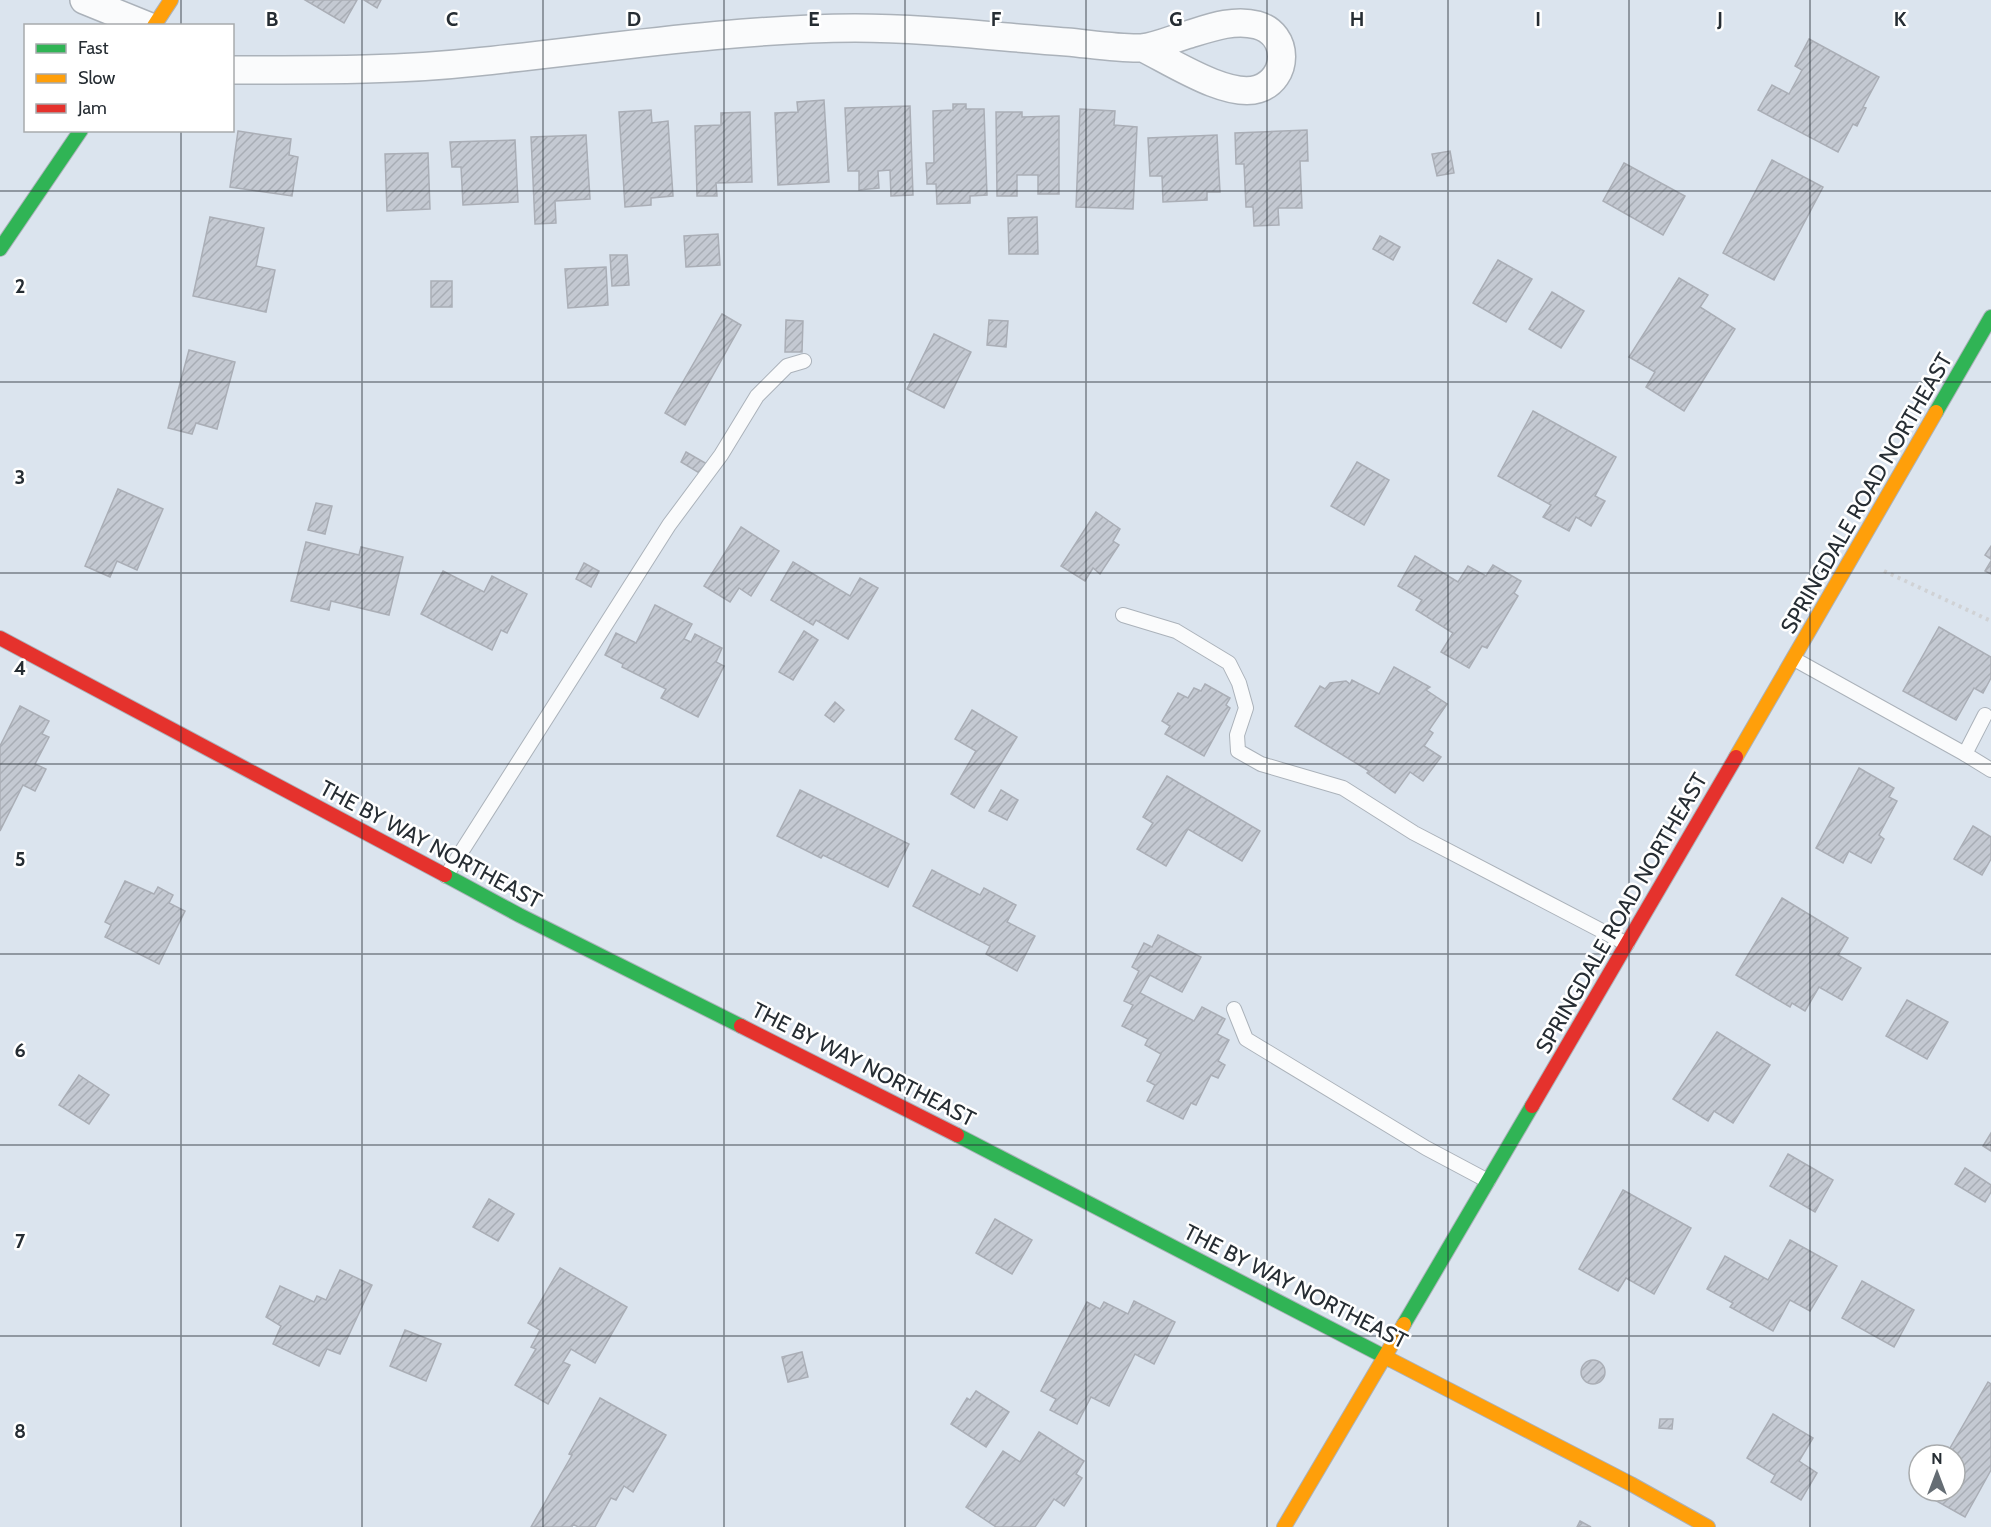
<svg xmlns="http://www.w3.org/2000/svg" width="1991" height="1527" font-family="Cabin,sans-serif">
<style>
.building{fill:url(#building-hatch);stroke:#aaaeb6;stroke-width:1.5}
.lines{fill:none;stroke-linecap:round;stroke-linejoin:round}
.lane-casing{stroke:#abb2ba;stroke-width:16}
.street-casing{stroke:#abb2ba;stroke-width:30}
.fast-casing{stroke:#abb2ba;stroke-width:16}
.slow-casing{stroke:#abb2ba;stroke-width:16}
.jam-casing{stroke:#abb2ba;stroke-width:16}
.path{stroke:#d0d2d5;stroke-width:4;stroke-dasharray:3 4.5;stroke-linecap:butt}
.lane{stroke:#fafbfc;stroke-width:14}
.street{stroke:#fafbfc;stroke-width:27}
.fast{stroke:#30b455;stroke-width:14}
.slow{stroke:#ff9f0a;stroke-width:14}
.jam{stroke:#e5322d;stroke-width:14}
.grid{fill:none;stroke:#262d33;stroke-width:1.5;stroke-opacity:0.55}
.labels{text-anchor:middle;stroke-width:5;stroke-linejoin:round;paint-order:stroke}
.street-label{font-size:22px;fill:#262d33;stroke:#fff}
.grid-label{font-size:20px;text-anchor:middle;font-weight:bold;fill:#262d33;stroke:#fff;stroke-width:5;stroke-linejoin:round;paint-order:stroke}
</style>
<defs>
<pattern id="building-hatch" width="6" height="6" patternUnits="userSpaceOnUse" patternTransform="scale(1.5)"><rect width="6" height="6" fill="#c4c9d2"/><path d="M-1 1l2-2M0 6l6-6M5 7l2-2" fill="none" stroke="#a8adb5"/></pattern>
</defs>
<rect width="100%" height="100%" fill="#dbe4ee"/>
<g class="building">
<path d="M 305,0 L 357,0 L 344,23 Z"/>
<path d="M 364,0 L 381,0 L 377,8 Z"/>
<path d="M 1809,39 L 1879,77 L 1863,107 L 1866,108 L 1857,126 L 1853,124 L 1838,152 L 1758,110 L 1772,85 L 1789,94 L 1802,70 L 1795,66 Z"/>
<path d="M 824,100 L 829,182 L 778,185 L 775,113 L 798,112 L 797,102 Z"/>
<path d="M 953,104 L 966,104 L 966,109 L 984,109 L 987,195 L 970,196 L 970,203 L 937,204 L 936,184 L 927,184 L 927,179 L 926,163 L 934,163 L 933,111 L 953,110 Z"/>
<path d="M 910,106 L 913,195 L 891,196 L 890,170 L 878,171 L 879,188 L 859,190 L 859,171 L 848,171 L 845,108 Z"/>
<path d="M 1080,109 L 1115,111 L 1114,125 L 1137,127 L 1133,209 L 1076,207 Z"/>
<path d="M 651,110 L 652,123 L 668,121 L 673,196 L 651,198 L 651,205 L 625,207 L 619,112 Z"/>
<path d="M 750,112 L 752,182 L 716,183 L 717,196 L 697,196 L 695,126 L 721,125 L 721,113 Z"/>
<path d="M 996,112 L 1022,112 L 1022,117 L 1059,116 L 1059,194 L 1038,194 L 1038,175 L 1017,175 L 1017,196 L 997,196 Z"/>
<path d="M 1307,130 L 1308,161 L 1300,161 L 1302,208 L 1278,208 L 1279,225 L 1254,226 L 1253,207 L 1246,207 L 1244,164 L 1236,164 L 1235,133 Z"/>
<path d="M 238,131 L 291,139 L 289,155 L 298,157 L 292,196 L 230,187 Z"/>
<path d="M 586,135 L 590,199 L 555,201 L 556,223 L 535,224 L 531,137 Z"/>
<path d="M 1217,135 L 1220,192 L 1207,192 L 1207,200 L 1163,202 L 1162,176 L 1150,176 L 1148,138 Z"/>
<path d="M 515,140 L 518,202 L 463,205 L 461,167 L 452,167 L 450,142 Z"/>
<path d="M 1450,151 L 1454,173 L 1437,176 L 1432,154 Z"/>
<path d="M 428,153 L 430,209 L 387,211 L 385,154 Z"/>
<path d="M 1772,160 L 1823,187 L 1774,280 L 1723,253 Z"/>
<path d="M 1624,163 L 1685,196 L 1663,235 L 1603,201 Z"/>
<path d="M 210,217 L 264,228 L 256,266 L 275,270 L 266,312 L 193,296 Z"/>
<path d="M 1037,217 L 1038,254 L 1009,254 L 1008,218 Z"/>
<path d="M 718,234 L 720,265 L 686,267 L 684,236 Z"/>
<path d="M 1380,236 L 1400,247 L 1393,260 L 1373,249 Z"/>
<path d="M 610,255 L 627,255 L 629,285 L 612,286 Z"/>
<path d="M 1498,260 L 1532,279 L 1506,322 L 1473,303 Z"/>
<path d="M 606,267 L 608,305 L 568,308 L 565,269 Z"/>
<path d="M 1679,278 L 1708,295 L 1700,307 L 1735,329 L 1684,411 L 1646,387 L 1655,372 L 1629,357 Z"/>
<rect x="431" y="281" width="21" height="26"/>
<path d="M 1552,292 L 1584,311 L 1561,348 L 1529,329 Z"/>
<path d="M 722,314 L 741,325 L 685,425 L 665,413 Z"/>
<path d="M 786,320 L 803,321 L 802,352 L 785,352 Z"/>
<path d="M 989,320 L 1008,321 L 1006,347 L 987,345 Z"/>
<path d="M 934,334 L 971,352 L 944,408 L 907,389 Z"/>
<path d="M 189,350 L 235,362 L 217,429 L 196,423 L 192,434 L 168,428 Z"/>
<path d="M 1533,411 L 1616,457 L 1595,496 L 1605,501 L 1591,526 L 1576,517 L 1569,531 L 1543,517 L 1551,505 L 1498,476 Z"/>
<path d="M 686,452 L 707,464 L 701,474 L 681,462 Z"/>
<path d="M 1357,462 L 1389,480 L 1364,525 L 1331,506 Z"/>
<path d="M 118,489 L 163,509 L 137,570 L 117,561 L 110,577 L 85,566 Z"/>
<path d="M 316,503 L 332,506 L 325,534 L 308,530 Z"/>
<path d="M 1096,512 L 1120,529 L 1113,541 L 1119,545 L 1100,574 L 1093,568 L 1085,581 L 1061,566 Z"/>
<path d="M 741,527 L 779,551 L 751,596 L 739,588 L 730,602 L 704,586 Z"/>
<path d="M 306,542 L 359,555 L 361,547 L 403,557 L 389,615 L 331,601 L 329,610 L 291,601 Z"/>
<path d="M 1991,546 L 1991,559 L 1985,555 Z"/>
<path d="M 1415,556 L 1458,582 L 1468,566 L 1486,576 L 1493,565 L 1521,581 L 1514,593 L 1518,596 L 1487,648 L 1482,646 L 1469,668 L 1441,652 L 1453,633 L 1416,610 L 1422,600 L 1398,586 Z"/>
<path d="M 1991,561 L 1991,574 L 1985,571 Z"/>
<path d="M 793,562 L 850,596 L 860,578 L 878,588 L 848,639 L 816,620 L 813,625 L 771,600 Z"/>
<path d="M 584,563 L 599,571 L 591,587 L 576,579 Z"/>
<path d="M 443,571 L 484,592 L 492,576 L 527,594 L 507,633 L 501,630 L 492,650 L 421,614 Z"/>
<path d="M 655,605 L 692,624 L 684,639 L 691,642 L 695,634 L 722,648 L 716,662 L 724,666 L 698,717 L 661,698 L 666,689 L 622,667 L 623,664 L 605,655 L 616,633 L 636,643 Z"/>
<path d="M 1939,627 L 1991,657 L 1991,678 L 1983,693 L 1974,688 L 1956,720 L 1903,691 Z"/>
<path d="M 804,631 L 818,640 L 793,680 L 779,672 Z"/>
<path d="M 1394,667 L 1430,687 L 1426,690 L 1447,704 L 1429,730 L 1433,733 L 1424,746 L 1441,757 L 1423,781 L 1410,772 L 1395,793 L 1367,773 L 1369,771 L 1295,726 L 1320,686 L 1325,689 L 1330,683 L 1346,681 L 1350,684 L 1352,680 L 1379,694 Z"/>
<path d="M 1205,684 L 1230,698 L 1226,705 L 1230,708 L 1204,756 L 1165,734 L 1170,726 L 1162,721 L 1178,693 L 1188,698 L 1194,688 L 1201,691 Z"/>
<path d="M 835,702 L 844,710 L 834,722 L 825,715 Z"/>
<path d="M 20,706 L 49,721 L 42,734 L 49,737 L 35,764 L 46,769 L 35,791 L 23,785 L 0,831 L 0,746 Z"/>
<path d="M 972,710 L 1017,737 L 974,808 L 951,794 L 976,751 L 955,739 Z"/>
<path d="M 1859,768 L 1894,788 L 1889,797 L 1897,801 L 1879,835 L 1884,839 L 1871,863 L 1849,851 L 1843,863 L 1816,848 Z"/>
<path d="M 1167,776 L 1260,831 L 1242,861 L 1188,829 L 1166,866 L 1137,849 L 1153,823 L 1143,817 Z"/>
<path d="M 800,790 L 909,844 L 888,887 L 823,855 L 821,858 L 777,836 Z"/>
<path d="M 1001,790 L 1018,800 L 1007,820 L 989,811 Z"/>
<path d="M 1973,826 L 1991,837 L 1991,859 L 1982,875 L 1954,859 Z"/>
<path d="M 932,870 L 980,895 L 984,888 L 1016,905 L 1007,922 L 1035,936 L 1017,971 L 986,954 L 990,946 L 913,906 Z"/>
<path d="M 125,881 L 154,894 L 158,887 L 173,895 L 169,903 L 185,911 L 159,964 L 105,937 L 111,925 L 105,922 Z"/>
<path d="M 1782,898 L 1848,938 L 1838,955 L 1861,968 L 1842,1000 L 1819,987 L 1805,1011 L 1792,1003 L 1790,1007 L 1736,975 Z"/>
<path d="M 1158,935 L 1201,957 L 1182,992 L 1150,975 L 1140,993 L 1194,1021 L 1202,1007 L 1223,1018 L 1225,1019 L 1217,1034 L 1229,1040 L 1218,1061 L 1225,1065 L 1218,1078 L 1211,1075 L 1196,1105 L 1191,1103 L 1183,1119 L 1147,1101 L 1155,1085 L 1147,1081 L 1161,1054 L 1145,1045 L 1148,1039 L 1122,1026 L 1133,1005 L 1124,1001 L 1139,971 L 1132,967 L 1144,943 L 1152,947 Z"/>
<path d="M 1907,1000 L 1948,1022 L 1927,1059 L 1886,1036 Z"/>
<path d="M 1717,1032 L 1770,1065 L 1733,1123 L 1714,1111 L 1708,1121 L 1673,1099 Z"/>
<path d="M 79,1075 L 109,1095 L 89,1124 L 59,1105 Z"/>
<path d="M 1991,1133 L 1991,1151 L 1983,1146 Z"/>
<path d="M 1788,1154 L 1833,1180 L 1815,1212 L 1770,1186 Z"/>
<path d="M 1965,1168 L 1991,1185 L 1991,1192 L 1985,1202 L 1955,1184 Z"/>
<path d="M 1623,1190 L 1691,1228 L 1654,1294 L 1626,1278 L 1618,1291 L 1579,1269 Z"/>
<path d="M 489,1199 L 514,1214 L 498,1241 L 473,1227 Z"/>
<path d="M 995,1219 L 1032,1240 L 1012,1274 L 976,1253 Z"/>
<path d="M 1790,1240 L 1837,1266 L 1810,1311 L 1790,1300 L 1773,1331 L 1730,1307 L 1733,1303 L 1707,1289 L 1725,1256 L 1768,1280 Z"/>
<path d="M 560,1268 L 627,1307 L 595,1363 L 571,1349 L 563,1362 L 570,1365 L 548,1404 L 515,1385 L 536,1349 L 531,1347 L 540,1330 L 528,1323 Z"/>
<path d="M 340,1270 L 372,1285 L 340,1354 L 327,1349 L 319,1366 L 273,1344 L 281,1326 L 266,1317 L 280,1286 L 314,1302 L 317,1296 L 326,1300 Z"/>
<path d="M 1862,1281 L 1914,1310 L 1894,1347 L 1842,1318 Z"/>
<path d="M 1134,1301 L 1175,1322 L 1154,1364 L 1135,1354 L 1109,1406 L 1091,1397 L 1077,1424 L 1050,1410 L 1056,1399 L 1041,1391 L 1087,1302 L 1100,1309 L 1104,1302 L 1128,1314 Z"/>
<path d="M 405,1330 L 441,1344 L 426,1381 L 390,1366 Z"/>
<path d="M 802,1352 L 808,1377 L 788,1382 L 782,1357 Z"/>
<circle cx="1593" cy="1372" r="12"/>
<path d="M 1988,1382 L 1991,1384 L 1991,1470 L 1965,1517 L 1924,1494 L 1926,1491 L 1955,1491 L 1955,1455 L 1946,1455 Z"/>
<path d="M 976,1391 L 1009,1412 L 986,1447 L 951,1424 L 967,1398 L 970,1400 Z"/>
<path d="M 600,1398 L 666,1435 L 633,1492 L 624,1486 L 616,1500 L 611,1498 L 595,1527 L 578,1527 L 573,1524 L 572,1527 L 531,1527 L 572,1455 L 569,1454 Z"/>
<path d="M 1773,1414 L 1813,1438 L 1799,1461 L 1817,1473 L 1801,1500 L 1771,1482 L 1775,1475 L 1747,1458 Z"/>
<path d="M 1660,1419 L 1673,1419 L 1672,1429 L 1659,1428 Z"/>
<path d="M 1039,1432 L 1084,1461 L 1076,1474 L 1082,1478 L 1064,1506 L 1054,1499 L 1035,1527 L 996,1527 L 966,1507 L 1003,1451 L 1020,1462 Z"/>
<path d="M 1580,1521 L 1591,1527 L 1577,1527 Z"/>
</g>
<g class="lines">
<defs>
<g id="lane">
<path d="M 1123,615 L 1176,631 L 1229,663 L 1239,683 L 1246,708 L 1237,735 L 1238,751 L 1261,764 L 1343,788 L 1414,833 L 1627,944"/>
<path d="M 1794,659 L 1965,754 L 1985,715"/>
<path d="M 1965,754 L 1991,770"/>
<path d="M 446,876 L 669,525 L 721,455 L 757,396 L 787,366 L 804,361"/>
<path d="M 1234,1009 L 1246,1039 L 1426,1148 L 1488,1181"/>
</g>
<g id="street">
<path d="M 84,0 L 148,26"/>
<path d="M 232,70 C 314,70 395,71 476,62 C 602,49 728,29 855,28 C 926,28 997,37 1067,42 C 1089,44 1122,49 1142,48 C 1158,46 1175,38 1190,34 C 1212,27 1235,19 1257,25 C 1290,34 1289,79 1258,89 C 1228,99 1170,61 1143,48"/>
</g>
<g id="fast">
<path d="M 0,249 L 81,130"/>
<path d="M 1936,412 L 1991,317"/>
<path d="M 445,875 L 519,915 L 741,1026"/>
<path d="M 957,1135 L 1391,1360"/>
<path d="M 1404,1324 L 1532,1106"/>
</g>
<g id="slow">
<path d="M 154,26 L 171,0"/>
<path d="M 1736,757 L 1936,412"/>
<path d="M 1391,1360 L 1631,1484 L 1708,1527"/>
<path d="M 1284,1527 L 1404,1324"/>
</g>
<g id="jam">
<path d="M 0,638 L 445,875"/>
<path d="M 741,1026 L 957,1135"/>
<path d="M 1532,1106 L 1736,757"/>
</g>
</defs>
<use href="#lane" class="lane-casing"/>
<use href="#street" class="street-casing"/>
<use href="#fast" class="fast-casing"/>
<use href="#slow" class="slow-casing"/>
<use href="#jam" class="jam-casing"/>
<path class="path" d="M 1884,571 L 1991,621"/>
<use href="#lane" class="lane"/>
<use href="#street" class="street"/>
<use href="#fast" class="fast"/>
<use href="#slow" class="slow"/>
<use href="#jam" class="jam"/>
</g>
<path class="grid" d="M 181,0 L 181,26M 362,0 L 362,1527M 543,0 L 543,1527M 724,0 L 724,1527M 905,0 L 905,1527M 1086,0 L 1086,1527M 1267,0 L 1267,1527M 1448,0 L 1448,1527M 1629,0 L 1629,1527M 1810,0 L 1810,1527M 181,130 L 181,1527M 0,191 L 1991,191M 0,382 L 1991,382M 0,573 L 1991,573M 0,764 L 1991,764M 0,954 L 1991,954M 0,1145 L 1991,1145M 0,1336 L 1991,1336"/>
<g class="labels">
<g class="street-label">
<text transform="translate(1866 493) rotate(-60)" y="8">SPRINGDALE ROAD NORTHEAST</text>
<text transform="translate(431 844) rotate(28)" y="8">THE BY WAY NORTHEAST</text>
<text transform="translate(1621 913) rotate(-60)" y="8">SPRINGDALE ROAD NORTHEAST</text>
<text transform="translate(864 1064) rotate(27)" y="8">THE BY WAY NORTHEAST</text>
<text transform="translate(1296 1286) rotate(27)" y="8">THE BY WAY NORTHEAST</text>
</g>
</g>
<g class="grid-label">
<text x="272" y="26">B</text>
<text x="452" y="26">C</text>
<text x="634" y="26">D</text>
<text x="814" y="26">E</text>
<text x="996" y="26">F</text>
<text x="1176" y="26">G</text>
<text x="1357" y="26">H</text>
<text x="1538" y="26">I</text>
<text x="1720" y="26">J</text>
<text x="1900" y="26">K</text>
<text x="20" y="293">2</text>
<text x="20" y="484">3</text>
<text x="20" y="675">4</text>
<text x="20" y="866">5</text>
<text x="20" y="1057">6</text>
<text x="20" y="1248">7</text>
<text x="20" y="1438">8</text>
</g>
<rect x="24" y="24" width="210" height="108" fill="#ffffff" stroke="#a8abad" stroke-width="1.5"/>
<rect x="36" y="44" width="30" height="9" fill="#30b455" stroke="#a8abad" stroke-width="1.5"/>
<text x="78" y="54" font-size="18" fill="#262d33">Fast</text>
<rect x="36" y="74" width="30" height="9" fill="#ff9f0a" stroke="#a8abad" stroke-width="1.5"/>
<text x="78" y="84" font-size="18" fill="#262d33">Slow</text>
<rect x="36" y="104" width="30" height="9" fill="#e5322d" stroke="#a8abad" stroke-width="1.5"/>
<text x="78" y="114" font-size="18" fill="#262d33">Jam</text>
<g transform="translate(1937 1473)"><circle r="28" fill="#ffffff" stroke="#a8abad" stroke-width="1.5"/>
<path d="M0-4.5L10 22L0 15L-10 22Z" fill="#656d74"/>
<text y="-9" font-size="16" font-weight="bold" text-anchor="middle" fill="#262d33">N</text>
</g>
</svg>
